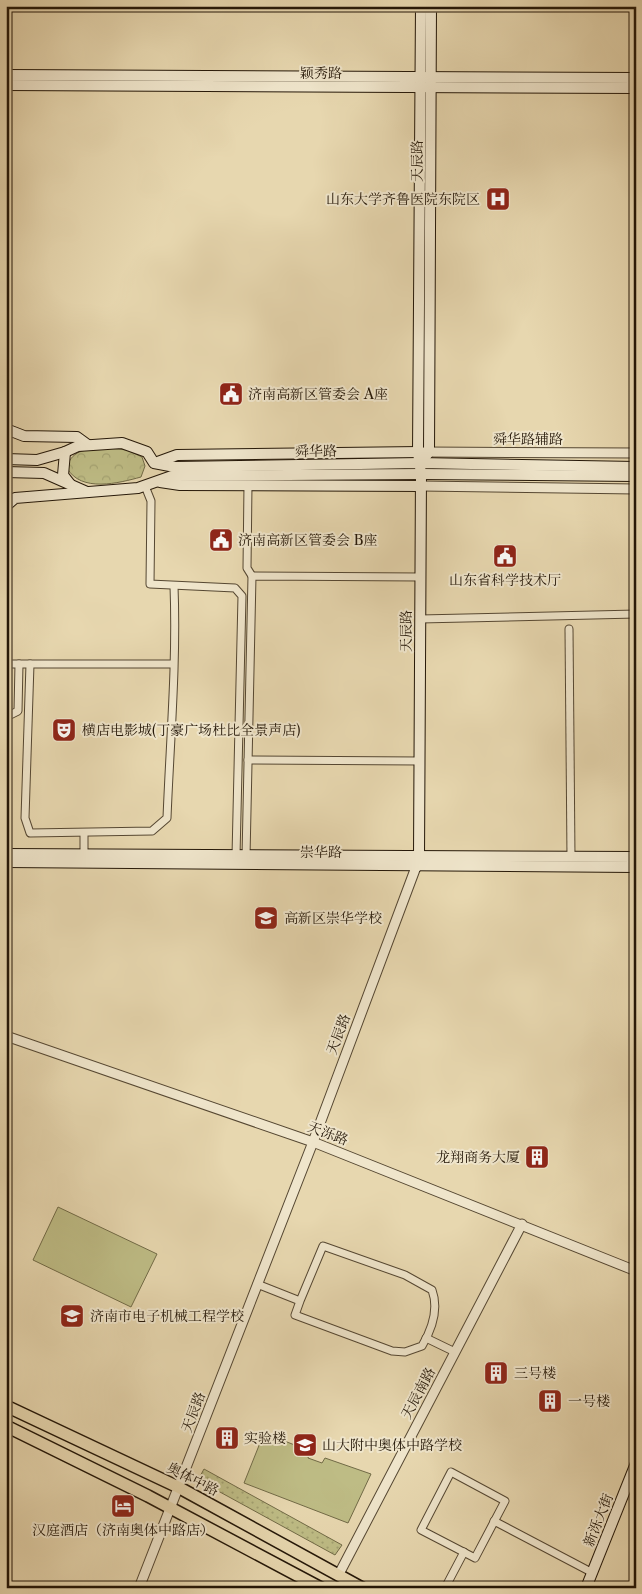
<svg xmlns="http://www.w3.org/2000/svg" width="642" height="1594" font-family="'Libre Caslon Text','Noto Serif SC',serif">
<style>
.grass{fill:url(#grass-dots);stroke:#716a46}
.park{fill:url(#park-crowns);stroke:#716a46}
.pitch{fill:#bebc85;stroke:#716a46}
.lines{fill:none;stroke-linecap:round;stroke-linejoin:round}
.minor-casing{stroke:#554732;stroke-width:9}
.tertiary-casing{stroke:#554732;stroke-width:11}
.secondary-casing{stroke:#241708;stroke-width:12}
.primary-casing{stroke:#241708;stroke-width:14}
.minor{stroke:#efe5cb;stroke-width:7}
.tertiary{stroke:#efe5cb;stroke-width:9}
.secondary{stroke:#efe5cb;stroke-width:10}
.primary{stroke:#e7d7af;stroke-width:11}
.labels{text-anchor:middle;stroke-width:4;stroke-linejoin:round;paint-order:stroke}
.street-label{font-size:14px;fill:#241708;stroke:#efe5cb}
.poi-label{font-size:14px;fill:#241708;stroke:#efe5cb;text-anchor:start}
</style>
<defs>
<pattern id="grass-dots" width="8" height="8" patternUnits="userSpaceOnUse" patternTransform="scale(1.25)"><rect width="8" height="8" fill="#bebc85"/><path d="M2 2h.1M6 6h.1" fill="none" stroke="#a3a171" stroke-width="1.8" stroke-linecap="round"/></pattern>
<pattern id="park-crowns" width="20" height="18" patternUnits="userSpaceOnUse" patternTransform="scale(1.25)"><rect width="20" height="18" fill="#bebc85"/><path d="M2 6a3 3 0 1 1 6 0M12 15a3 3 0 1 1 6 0" fill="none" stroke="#a3a171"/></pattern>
</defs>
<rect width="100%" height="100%" fill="#e7d7af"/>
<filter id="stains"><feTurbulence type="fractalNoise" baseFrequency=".004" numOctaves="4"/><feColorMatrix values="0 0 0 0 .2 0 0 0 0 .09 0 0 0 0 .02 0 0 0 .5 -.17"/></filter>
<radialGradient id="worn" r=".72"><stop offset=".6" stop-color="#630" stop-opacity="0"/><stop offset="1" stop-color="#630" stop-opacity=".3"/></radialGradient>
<path class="grass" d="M 204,1469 L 342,1545 L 335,1555 L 198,1480 Z"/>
<path class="park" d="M 108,448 L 127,450 L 142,457 L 145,466 L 141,477 C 119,483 81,493 67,468 C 71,448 91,449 108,448 Z"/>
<g class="pitch">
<path d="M 58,1207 L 157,1254 L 131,1307 L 33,1260 Z"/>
<path d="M 264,1433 L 310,1451 L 308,1458 L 322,1463 L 325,1458 L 371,1474 L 348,1523 L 244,1483 Z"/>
</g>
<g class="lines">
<defs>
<g id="minor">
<path d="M 248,485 L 247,568 L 252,576"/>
<path d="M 145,486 L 151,501 L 150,584 L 235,588 L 242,596 L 236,856"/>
<path d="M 420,619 L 636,614"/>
<path d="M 569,629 L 571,857"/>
<path d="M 6,664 L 30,664"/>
<path d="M 173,664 L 30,664 L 25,818 L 30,833 L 152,831 L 167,818 C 170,741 177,663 174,586"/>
<path d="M 6,717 L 18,711 L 19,664"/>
<path d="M 248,760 L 419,761"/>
<path d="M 84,856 L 84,834"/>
<path d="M 246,857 L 252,576 L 420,577"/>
<path d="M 257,1284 L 300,1301 L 295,1315 L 392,1351 L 405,1352 L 422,1346 C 432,1329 439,1309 432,1290 L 405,1275 L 323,1246 L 300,1301"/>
<path d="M 426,1338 L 455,1352"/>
<path d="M 451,1472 L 505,1501 L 475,1558 L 421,1530 Z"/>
<path d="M 494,1521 L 591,1572"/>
<path d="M 445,1588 L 464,1552"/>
</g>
<g id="tertiary">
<path d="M 424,452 L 636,453"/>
<path d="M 421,486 L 636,489"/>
<path d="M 6,1036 L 313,1142 L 636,1271"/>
<path d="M 339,1574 L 522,1224"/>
<path d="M 139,1588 L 313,1142 L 416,867"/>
</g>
<g id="secondary">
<path d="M 6,75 L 636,78"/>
<path d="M 6,85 L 636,88"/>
<path d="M 6,429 L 24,436 L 77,437 L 88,445"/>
<path d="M 65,452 L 63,475 L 70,484"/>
<path d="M 6,459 L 37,460 L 65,452 L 78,446 L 122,443 L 147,452 L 154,463 L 175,467 L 420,463 L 636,467"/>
<path d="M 155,463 L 177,455 L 420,452"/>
<path d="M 420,463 L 429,452 L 431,6"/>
<path d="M 6,472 L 44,473 L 87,492"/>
<path d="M 160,482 L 180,485 L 421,486"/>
<path d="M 6,506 L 15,498 L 138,488 L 172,476 L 421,474 L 636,476"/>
<path d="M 6,854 L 636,857"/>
<path d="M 6,862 L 636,867"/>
<path d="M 416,867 L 419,857 L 421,474 L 418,452 L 421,6"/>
<path d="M 586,1588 L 636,1463"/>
</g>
<g id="primary">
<path d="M 6,1406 L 178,1487 L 362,1588"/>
<path d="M 6,1426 L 148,1496 L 321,1588"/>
</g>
</defs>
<use href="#minor" class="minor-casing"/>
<use href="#tertiary" class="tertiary-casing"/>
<use href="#secondary" class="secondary-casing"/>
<use href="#primary" class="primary-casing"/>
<use href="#minor" class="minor"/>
<use href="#tertiary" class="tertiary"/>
<use href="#secondary" class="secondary"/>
<use href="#primary" class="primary"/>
</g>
<defs>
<symbol id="hospital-square" viewBox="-11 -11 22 22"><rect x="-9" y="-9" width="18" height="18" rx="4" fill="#8f2418" stroke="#efe5cb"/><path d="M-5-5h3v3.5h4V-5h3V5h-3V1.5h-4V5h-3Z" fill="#fff"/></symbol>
<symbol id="civic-square" viewBox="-11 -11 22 22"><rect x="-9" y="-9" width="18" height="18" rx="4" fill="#8f2418" stroke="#efe5cb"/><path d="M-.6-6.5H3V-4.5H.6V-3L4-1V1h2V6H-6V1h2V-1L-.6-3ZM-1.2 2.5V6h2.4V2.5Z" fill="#fff"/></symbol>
<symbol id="theatre-square" viewBox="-11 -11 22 22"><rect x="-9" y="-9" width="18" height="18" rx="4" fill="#8f2418" stroke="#efe5cb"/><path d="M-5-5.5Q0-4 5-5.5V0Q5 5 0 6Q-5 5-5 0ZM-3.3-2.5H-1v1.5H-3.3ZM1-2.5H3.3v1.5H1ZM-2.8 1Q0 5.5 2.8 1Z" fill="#fff"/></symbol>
<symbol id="school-square" viewBox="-11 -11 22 22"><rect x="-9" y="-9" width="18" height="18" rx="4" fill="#8f2418" stroke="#efe5cb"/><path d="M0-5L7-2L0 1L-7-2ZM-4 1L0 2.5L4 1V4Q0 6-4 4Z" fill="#fff"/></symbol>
<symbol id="building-square" viewBox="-11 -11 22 22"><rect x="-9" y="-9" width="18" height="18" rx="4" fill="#8f2418" stroke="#efe5cb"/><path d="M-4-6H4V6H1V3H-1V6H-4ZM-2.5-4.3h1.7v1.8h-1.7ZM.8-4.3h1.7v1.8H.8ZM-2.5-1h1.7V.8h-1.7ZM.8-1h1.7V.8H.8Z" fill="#fff"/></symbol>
<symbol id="hotel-square" viewBox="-11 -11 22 22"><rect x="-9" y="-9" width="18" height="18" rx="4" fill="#8f2418" stroke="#efe5cb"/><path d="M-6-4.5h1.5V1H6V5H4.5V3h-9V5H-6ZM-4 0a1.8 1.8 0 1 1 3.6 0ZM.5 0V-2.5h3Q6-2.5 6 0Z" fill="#fff"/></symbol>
</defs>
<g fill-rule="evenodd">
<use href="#hospital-square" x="484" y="185" width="28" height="28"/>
<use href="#civic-square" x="217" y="380" width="28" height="28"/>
<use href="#civic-square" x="207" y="526" width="28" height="28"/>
<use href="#civic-square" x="491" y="542" width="28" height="28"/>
<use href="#theatre-square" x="50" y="716" width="28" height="28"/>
<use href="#school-square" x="252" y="904" width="28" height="28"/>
<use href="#building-square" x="523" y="1143" width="28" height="28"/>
<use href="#school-square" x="58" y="1302" width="28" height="28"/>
<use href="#building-square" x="482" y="1359" width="28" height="28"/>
<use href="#building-square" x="536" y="1387" width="28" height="28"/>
<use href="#building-square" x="213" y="1424" width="28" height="28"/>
<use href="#school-square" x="291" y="1431" width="28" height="28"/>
<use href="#hotel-square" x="109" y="1492" width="28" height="28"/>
</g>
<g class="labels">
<g class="street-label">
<text x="321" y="78">颖秀路</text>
<text transform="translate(417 161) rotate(-90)" y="5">天辰路</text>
<text x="528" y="444">舜华路辅路</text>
<text transform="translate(316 451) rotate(-1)" y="5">舜华路</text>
<text transform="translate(406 631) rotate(-90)" y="5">天辰路</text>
<text x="321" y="857">崇华路</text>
<text transform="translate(338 1034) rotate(-69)" y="5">天辰路</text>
<text transform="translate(328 1133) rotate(21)" y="5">天泺路</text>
<text transform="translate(418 1393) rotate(-62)" y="5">天辰南路</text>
<text transform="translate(193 1412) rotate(-69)" y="5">天辰路</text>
<text transform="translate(193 1479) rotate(27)" y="5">奥体中路</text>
<text transform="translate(598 1520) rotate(-68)" y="5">新泺大街</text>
</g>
<g class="poi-label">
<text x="480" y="204" text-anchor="end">山东大学齐鲁医院东院区</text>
<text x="248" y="399">济南高新区管委会 A座</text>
<text x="238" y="545">济南高新区管委会 B座</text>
<text x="505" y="585" text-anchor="middle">山东省科学技术厅</text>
<text x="82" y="735">横店电影城(丁豪广场杜比全景声店)</text>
<text x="284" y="923">高新区崇华学校</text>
<text x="520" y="1162" text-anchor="end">龙翔商务大厦</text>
<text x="90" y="1321">济南市电子机械工程学校</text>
<text x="514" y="1378">三号楼</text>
<text x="568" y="1406">一号楼</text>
<text x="244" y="1443">实验楼</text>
<text x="322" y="1450">山大附中奥体中路学校</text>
<text x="123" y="1535" text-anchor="middle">汉庭酒店（济南奥体中路店）</text>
</g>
</g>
<rect width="642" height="1594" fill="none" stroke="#e7d7af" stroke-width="25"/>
<rect x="8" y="8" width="627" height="1579" fill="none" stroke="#241708" stroke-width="2.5"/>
<rect x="12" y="12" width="617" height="1569" fill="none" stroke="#241708"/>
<rect width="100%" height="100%" filter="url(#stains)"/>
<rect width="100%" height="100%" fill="url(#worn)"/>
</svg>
